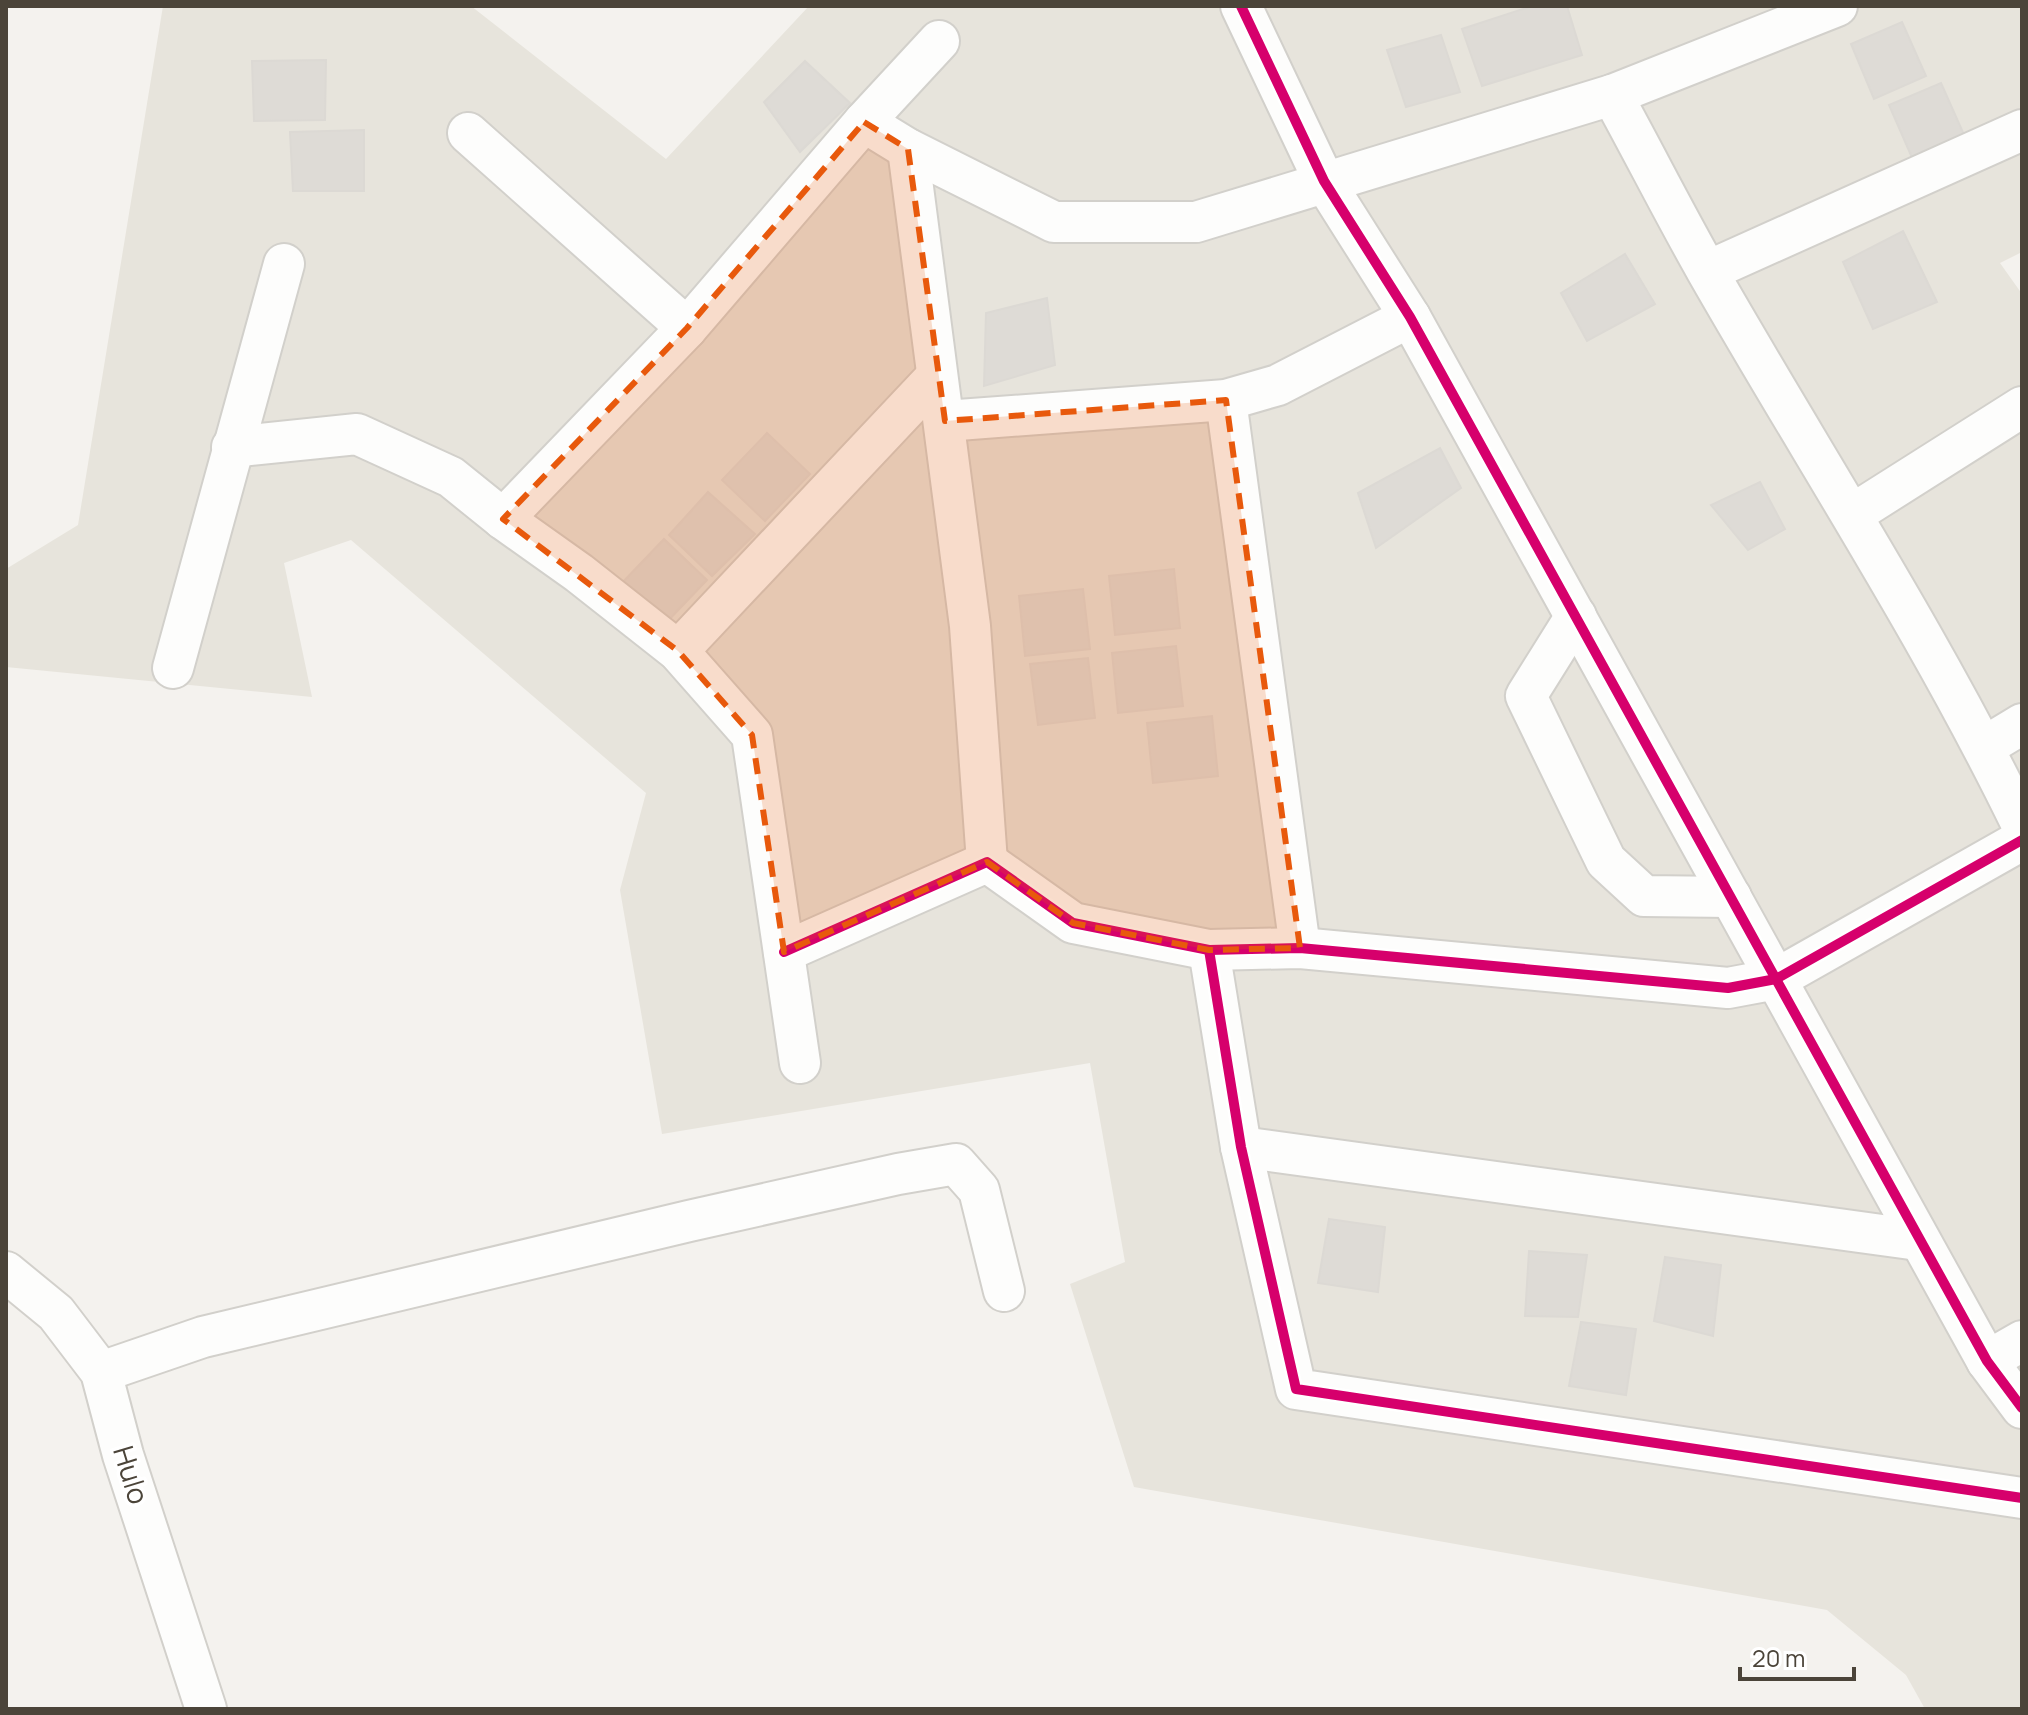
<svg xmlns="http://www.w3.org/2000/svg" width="2028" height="1715" font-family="Manrope,sans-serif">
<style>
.residential{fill:#e7e4dc}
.building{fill:#dedbd6;stroke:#dcd9d4;stroke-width:2}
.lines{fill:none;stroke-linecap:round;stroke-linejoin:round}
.minor-casing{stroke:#d2d0cb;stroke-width:44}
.minor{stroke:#fdfdfc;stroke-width:40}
.cycleway-casing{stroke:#fff;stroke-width:15}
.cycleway{stroke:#d6006c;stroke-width:10}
.marked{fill:#e8590c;fill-opacity:0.2;stroke:#e8590c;stroke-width:6;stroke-dasharray:16 10;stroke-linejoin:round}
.labels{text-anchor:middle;stroke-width:7;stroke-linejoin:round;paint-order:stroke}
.street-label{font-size:28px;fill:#4b4439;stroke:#fff}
</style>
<rect width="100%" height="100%" fill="#f4f2ee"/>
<path class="residential" d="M 163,6 L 471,6 L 666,159 L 809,6 L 2022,6 L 2022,252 L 2000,263 L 2022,294 L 2022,1709 L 1925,1709 L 1906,1675 L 1827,1610 L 1134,1487 L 1070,1284 L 1125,1262 L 1090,1063 L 662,1134 L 620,890 L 646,793 L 351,540 L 284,563 L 312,697 L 6,667 L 6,569 L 78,525 Z"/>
<g class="building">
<path d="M 1532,6 L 1567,6 L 1582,55 L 1482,86 L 1462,29 Z"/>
<path d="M 1902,22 L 1926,76 L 1874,99 L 1851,44 Z"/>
<path d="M 1441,35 L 1460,92 L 1406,107 L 1387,50 Z"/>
<path d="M 326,60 L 325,120 L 254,121 L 252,61 Z"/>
<path d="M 805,61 L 850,103 L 800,152 L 764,102 Z"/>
<path d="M 1941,83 L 1965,137 L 1913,160 L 1889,105 Z"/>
<path d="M 364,130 L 364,191 L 293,191 L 290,132 Z"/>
<path d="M 1903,231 L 1937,302 L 1873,329 L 1843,262 Z"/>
<path d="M 1625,254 L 1655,304 L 1587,341 L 1561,293 Z"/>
<path d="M 1047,298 L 1055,365 L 984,386 L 986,313 Z"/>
<path d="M 767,433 L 810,474 L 765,521 L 722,480 Z"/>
<path d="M 1440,448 L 1461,488 L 1376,548 L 1358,493 Z"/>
<path d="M 1760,482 L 1785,529 L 1748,550 L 1711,505 Z"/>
<path d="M 708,492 L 755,534 L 712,576 L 669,535 Z"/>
<path d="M 664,539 L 707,580 L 662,627 L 619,586 Z"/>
<path d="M 1174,569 L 1180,628 L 1115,635 L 1109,576 Z"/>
<path d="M 1083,589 L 1090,649 L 1025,656 L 1019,596 Z"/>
<path d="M 1176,646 L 1183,706 L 1118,713 L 1112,653 Z"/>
<path d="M 1088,658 L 1095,718 L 1038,725 L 1030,664 Z"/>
<path d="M 1212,716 L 1218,776 L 1153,783 L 1147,723 Z"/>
<path d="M 1329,1219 L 1385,1227 L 1378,1292 L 1318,1283 Z"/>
<path d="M 1529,1251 L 1587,1255 L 1578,1317 L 1525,1316 Z"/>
<path d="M 1665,1257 L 1721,1265 L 1713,1336 L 1654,1321 Z"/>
<path d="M 1581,1322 L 1636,1329 L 1626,1395 L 1569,1386 Z"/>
</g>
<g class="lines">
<defs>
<g id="minor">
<path d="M 1241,6 L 1324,181 L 1410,317 L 1987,1361 L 2022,1408"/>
<path d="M 1612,95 C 1644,153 1674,213 1707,271 C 1812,455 1929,633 2022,825"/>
<path d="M 864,122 L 908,149 L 1054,222 L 1196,222 L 1612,95 L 1837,6"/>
<path d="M 468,133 L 687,328"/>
<path d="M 908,149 L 970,626 L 987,862"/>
<path d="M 1708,271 L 2022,130"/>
<path d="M 1226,400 L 1300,948"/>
<path d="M 945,421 L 1226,400 L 1278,385 L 1410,317"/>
<path d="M 232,447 L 357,434 L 451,477 L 503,519 L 579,573 L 678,651 L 752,735 L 800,1063"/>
<path d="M 1853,514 L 2022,407"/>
<path d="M 503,519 L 687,328 L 864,122 L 939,41"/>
<path d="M 1576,616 L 1526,696 L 1606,861 L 1644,896 L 1731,897"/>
<path d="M 678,651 L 937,376"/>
<path d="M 173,668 L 284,264"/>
<path d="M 1984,747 L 2022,724"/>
<path d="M 1209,950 L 1241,1147 L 1296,1389 L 2022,1498"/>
<path d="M 784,952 L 987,862 L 1073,923 L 1209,950 L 1300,948 L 1728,988 L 1776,979 L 2022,840"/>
<path d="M 1241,1147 L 1918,1240"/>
<path d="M 6,1272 L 56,1313 L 101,1372 L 123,1455 L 206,1709"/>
<path d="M 1987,1361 L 2022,1341"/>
<path d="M 101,1372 L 203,1337 L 689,1221 L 898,1174 L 956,1164 L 979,1190 L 1004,1291"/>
</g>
</defs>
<use href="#minor" class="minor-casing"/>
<use href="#minor" class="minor"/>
<defs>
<g id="cycleway">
<path d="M 1241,6 L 1324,181 L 1410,317 L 1987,1361 L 2022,1408"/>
<path d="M 1209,950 L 1241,1147 L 1296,1389 L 2022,1498"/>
<path d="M 784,952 L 987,862 L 1073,923 L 1209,950 L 1300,948 L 1728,988 L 1776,979 L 2022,840"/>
</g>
</defs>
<use href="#cycleway" class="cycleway-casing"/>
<use href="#cycleway" class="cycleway"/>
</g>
<path class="marked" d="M 864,122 L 908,149 L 945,421 L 1226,400 L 1300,948 L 1209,950 L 1073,923 L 987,862 L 784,952 L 752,735 L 678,651 L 503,519 L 687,328 Z"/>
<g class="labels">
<g class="street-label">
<text transform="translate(131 1475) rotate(73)" y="10">Hulo</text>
</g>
</g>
<rect width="2028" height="1715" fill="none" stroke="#4b4439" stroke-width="16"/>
<path d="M1740 1667v12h114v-12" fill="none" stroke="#4b4439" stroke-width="4"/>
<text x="1752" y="1667" font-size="24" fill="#4b4439" stroke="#ffffff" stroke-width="6" paint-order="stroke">20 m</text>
</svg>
